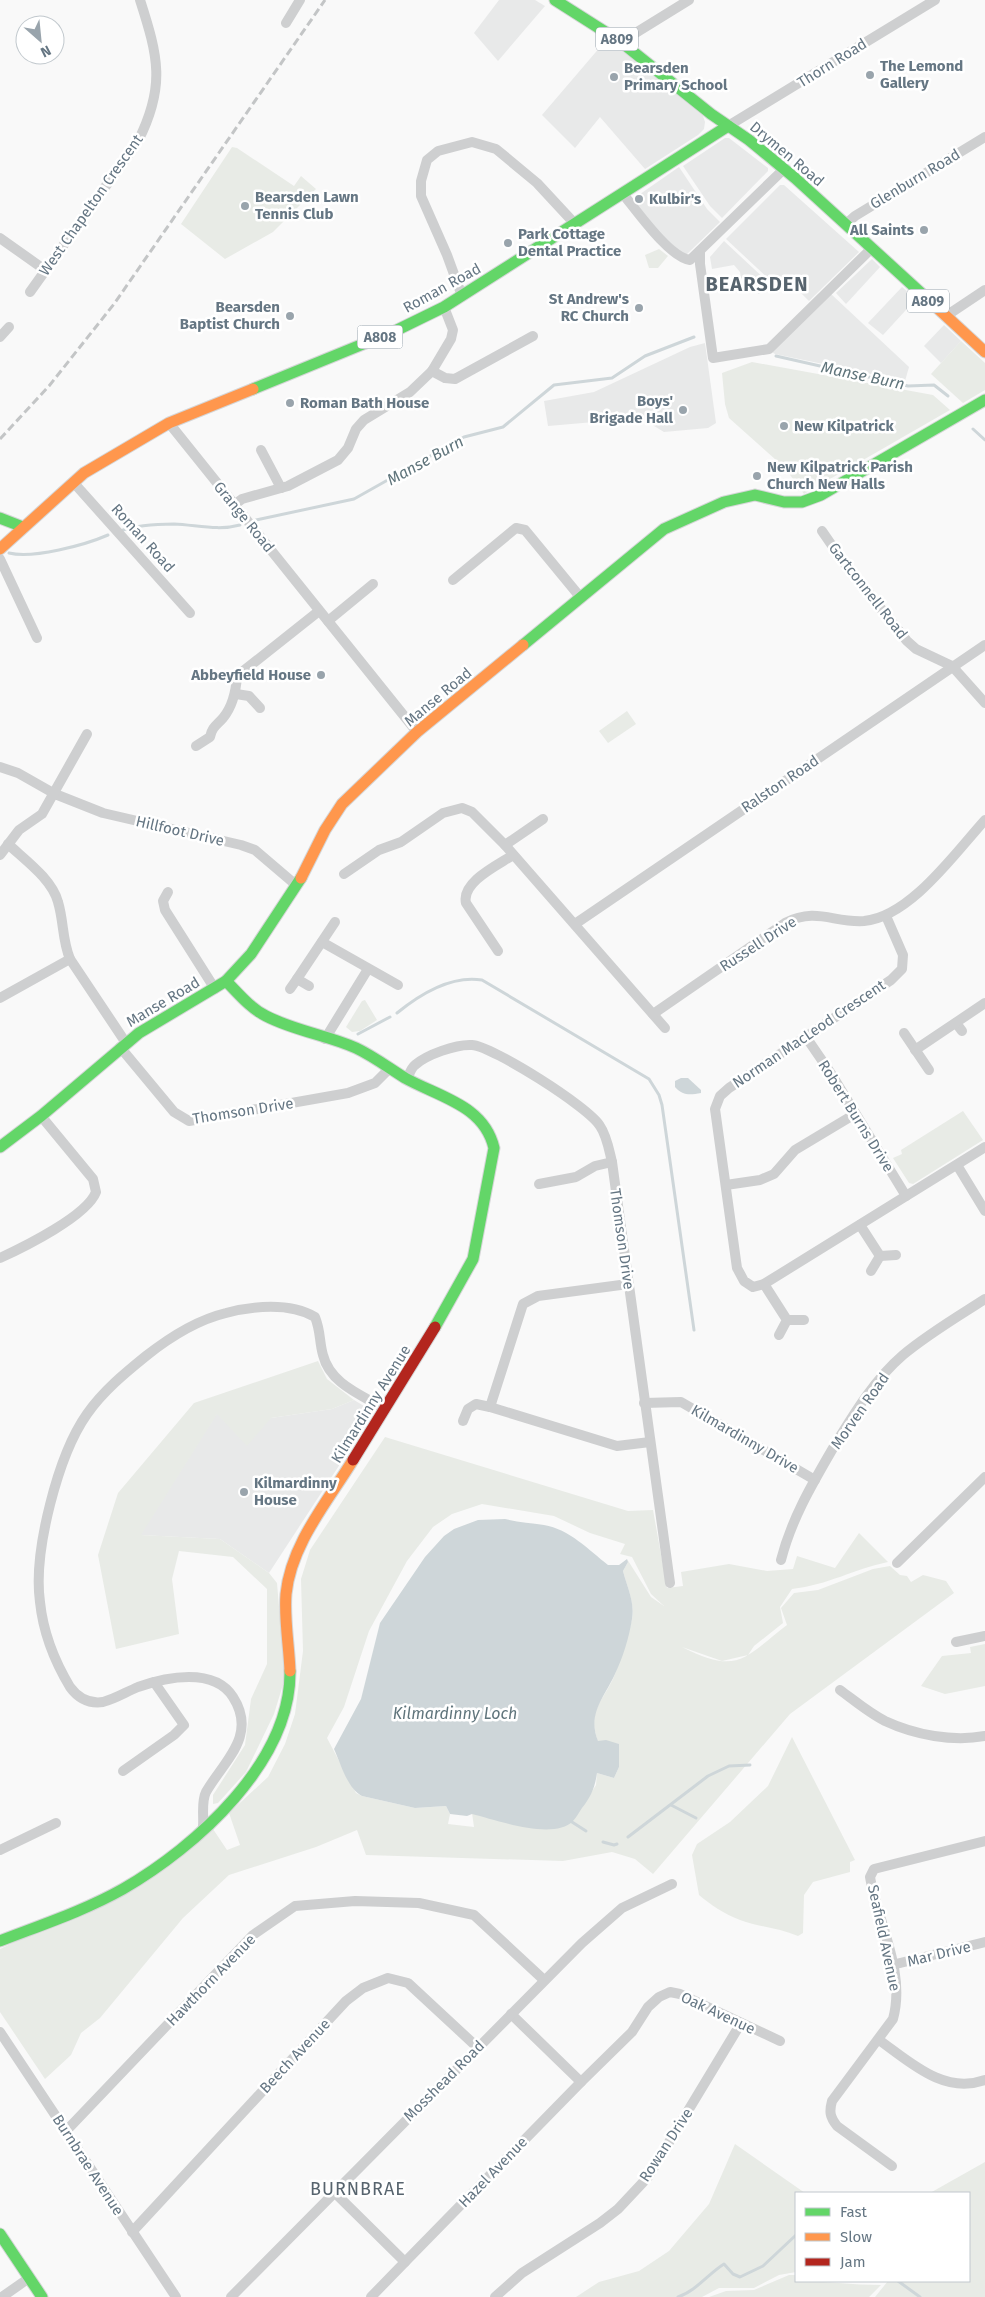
<svg xmlns="http://www.w3.org/2000/svg" width="985" height="2297" font-family="'Fira Sans',sans-serif">
<style>
.built{fill:#e8e9e9}
.green{fill:#e8ebe6;fill-rule:evenodd}
.water{fill:#ced6d9}
.lines{fill:none;stroke-linecap:round;stroke-linejoin:round}
.stream{stroke:#ced6d9;stroke-width:3}
.fast-casing{stroke:#d5d6d7;stroke-width:13}
.slow-casing{stroke:#d5d6d7;stroke-width:13}
.jam-casing{stroke:#d5d6d7;stroke-width:13}
.street{stroke:#cecfd0;stroke-width:10}
.fast{stroke:#63d668;stroke-width:11}
.slow{stroke:#ff974d;stroke-width:11}
.jam{stroke:#b3261e;stroke-width:11}
.rail{stroke:#c3c5c6;stroke-width:3;stroke-dasharray:8 4;stroke-linecap:butt}
.poi-dot{fill:#99a4ac;stroke:#fff;stroke-width:2}
.labels{text-anchor:middle;stroke-width:5;stroke-linejoin:round;paint-order:stroke}
.shield{fill:#fff;stroke:#939fa8;stroke-width:1}
.shield-label{font-size:14px;font-weight:bold;fill:#657683}
.street-label{font-size:15px;fill:#657683;stroke:#fff}
.poi-label{font-size:15px;font-weight:bold;fill:#657683;stroke:#fff;text-anchor:start}
.water-label{font-size:16px;font-style:italic;fill:#60757c;stroke:#fff}
.quarter-label{font-size:18px;letter-spacing:1px;fill:#57646e;stroke:#fff}
.district-label{font-size:20px;font-weight:bold;letter-spacing:1px;fill:#57646e;stroke:#fff}
</style>
<rect width="100%" height="100%" fill="#f9f9f9"/>
<g class="built">
<path d="M 499,0 L 535,0 L 545,6 L 498,61 L 474,33 Z"/>
<path d="M 607,39 L 703,116 L 705,122 L 704,129 L 698,135 L 645,169 L 600,117 L 575,148 L 542,115 Z"/>
<path d="M 725,138 L 729,138 L 768,168 L 768,171 L 722,218 L 710,206 L 683,166 Z"/>
<path d="M 679,167 L 707,209 L 720,222 L 685,256 L 655,228 L 633,199 Z"/>
<path d="M 780,185 L 784,185 L 859,252 L 809,301 L 795,287 L 772,282 L 726,239 Z"/>
<path d="M 724,241 L 769,283 L 759,294 L 741,278 L 740,272 L 734,265 L 712,269 L 710,257 Z"/>
<path d="M 872,259 L 880,267 L 846,304 L 836,293 Z"/>
<path d="M 902,287 L 916,299 L 883,335 L 868,323 Z"/>
<path d="M 831,294 L 909,367 L 905,381 L 775,354 L 772,352 Z"/>
<path d="M 944,325 L 961,341 L 941,363 L 924,346 Z"/>
<path d="M 705,343 L 716,423 L 708,428 L 664,432 L 641,418 L 548,426 L 544,401 L 594,392 L 690,347 Z"/>
<path d="M 354,1400 L 374,1412 L 269,1573 L 220,1539 L 140,1535 L 217,1413 L 271,1418 L 332,1409 Z"/>
</g>
<g class="green">
<path d="M 232,147 L 237,148 L 294,186 L 301,176 L 316,189 L 273,232 L 225,259 L 181,224 Z"/>
<path d="M 659,249 L 668,256 L 658,268 L 649,268 L 645,255 Z"/>
<path d="M 961,341 L 985,363 L 985,390 L 963,403 L 931,374 Z"/>
<path d="M 752,362 L 933,395 L 950,410 L 804,494 L 785,468 L 729,418 L 725,404 L 722,373 Z"/>
<path d="M 627,711 L 636,724 L 608,743 L 599,731 Z"/>
<path d="M 365,1000 L 377,1020 L 360,1031 L 352,1032 L 346,1027 L 362,1001 Z"/>
<path d="M 963,1111 L 983,1140 L 913,1184 L 909,1183 L 893,1158 L 902,1154 L 901,1150 Z"/>
<path d="M 318,1361 L 327,1379 L 354,1400 L 332,1409 L 271,1418 L 247,1446 L 217,1414 L 141,1535 L 220,1539 L 269,1573 L 277,1583 L 285,1678 L 274,1714 L 246,1772 L 218,1803 L 213,1804 L 213,1795 L 245,1745 L 251,1699 L 267,1664 L 267,1589 L 233,1557 L 179,1551 L 172,1579 L 179,1634 L 116,1649 L 98,1555 L 118,1493 L 194,1403 Z"/>
<path d="M 385,1437 L 628,1511 L 653,1510 L 667,1588 L 683,1586 L 681,1572 L 729,1564 L 767,1571 L 793,1569 L 797,1556 L 835,1568 L 859,1533 L 888,1562 C 854,1569 828,1585 792,1589 L 780,1607 L 783,1623 L 754,1646 L 748,1655 L 722,1661 L 682,1647 C 738,1675 743,1659 787,1625 L 781,1608 L 794,1593 L 818,1590 L 873,1569 L 890,1566 L 900,1575 L 907,1576 L 911,1582 L 923,1575 L 946,1581 L 954,1593 L 790,1714 L 653,1874 L 635,1859 L 612,1852 L 563,1861 L 366,1855 L 357,1830 L 316,1847 L 229,1875 L 183,1918 L 100,2018 L 81,2033 L 71,2055 L 45,2079 L 0,2012 L 0,1949 L 155,1875 L 213,1829 L 227,1850 L 240,1845 L 229,1813 L 268,1777 L 285,1744 L 295,1714 L 303,1651 L 301,1579 L 310,1550 ZM 482,1504 L 554,1516 L 590,1533 L 625,1544 L 620,1554 L 632,1557 L 651,1594 L 664,1606 L 651,1597 L 627,1559 L 628,1562 L 623,1571 C 627,1587 635,1603 632,1619 C 628,1637 621,1657 615,1674 C 605,1700 586,1709 598,1742 L 619,1744 L 619,1767 L 614,1778 L 597,1773 L 596,1785 L 572,1822 L 541,1829 L 472,1813 L 474,1827 L 448,1824 L 450,1814 L 446,1806 L 415,1808 L 362,1796 L 356,1793 L 327,1738 L 344,1707 L 369,1631 L 407,1561 L 433,1527 L 452,1514 Z"/>
<path d="M 985,1644 L 985,1686 L 945,1694 L 921,1686 L 942,1656 L 971,1653 L 970,1647 Z"/>
<path d="M 792,1737 L 855,1860 L 850,1862 L 850,1872 L 813,1882 L 804,1895 L 803,1933 L 798,1936 C 779,1928 759,1927 740,1920 C 724,1914 711,1905 699,1895 L 692,1855 L 697,1844 L 730,1822 L 768,1786 Z"/>
<path d="M 735,2144 L 805,2193 L 796,2193 L 796,2272 L 779,2275 L 754,2288 L 719,2288 L 702,2297 L 576,2297 L 599,2282 L 639,2271 L 669,2251 L 709,2204 Z"/>
<path d="M 985,2162 L 985,2297 L 875,2297 L 888,2281 L 969,2281 L 969,2193 L 930,2193 Z"/>
<path d="M 789,2275 L 796,2275 L 796,2281 C 825,2281 853,2285 881,2285 L 869,2297 L 709,2297 L 726,2291 L 754,2290 Z"/>
</g>
<g class="water">
<path d="M 681,1078 L 688,1078 L 701,1090 L 701,1093 C 690,1095 683,1096 675,1087 L 675,1081 Z"/>
<path d="M 505,1519 C 518,1522 531,1523 544,1525 C 569,1529 589,1550 608,1565 L 619,1565 L 627,1559 L 628,1562 L 623,1571 C 627,1587 635,1602 632,1619 C 629,1638 623,1657 615,1674 C 604,1698 587,1714 598,1741 L 606,1740 L 619,1744 L 619,1767 L 614,1778 L 597,1773 C 595,1787 591,1797 582,1808 C 579,1812 577,1817 573,1821 C 553,1841 497,1820 472,1814 L 467,1816 L 450,1814 L 446,1806 L 415,1808 L 362,1796 C 347,1788 341,1764 334,1749 L 361,1699 L 380,1623 L 425,1557 L 444,1536 L 454,1529 L 478,1520 Z"/>
</g>
<g class="lines">
<g class="stream">
<path d="M 776,356 L 908,386 L 934,385 L 948,396"/>
<path d="M 973,429 L 985,440"/>
<path d="M 256,520 L 354,499 L 464,437 L 503,427 L 554,385 L 612,378 L 645,356 L 694,337"/>
<path d="M 120,531 C 137,525 156,524 174,524 C 197,525 218,531 240,525"/>
<path d="M 9,553 C 33,559 85,545 108,535"/>
<path d="M 397,1013 C 419,995 451,975 482,980 L 649,1079 L 659,1095 L 662,1105 L 694,1330"/>
<path d="M 358,1034 L 390,1017"/>
<path d="M 671,1805 L 696,1818"/>
<path d="M 572,1822 L 586,1831"/>
<path d="M 628,1837 L 708,1776 L 729,1766 L 750,1765"/>
<path d="M 603,1842 L 614,1845 L 617,1844"/>
<path d="M 898,2281 L 920,2297"/>
<path d="M 678,2297 C 696,2291 708,2274 724,2264 L 733,2274 L 740,2277 L 763,2266 L 796,2235"/>
</g>
<defs>
<g id="fast">
<path d="M 555,0 L 621,42 L 711,114 L 749,140 L 795,178 L 932,303"/>
<path d="M 253,389 L 395,331 L 444,307 L 728,126"/>
<path d="M 0,518 L 23,527"/>
<path d="M 523,645 L 664,529 L 724,502 L 755,495 L 784,502 L 802,502 L 821,495 L 985,400"/>
<path d="M 226,981 C 238,993 250,1008 266,1016 C 295,1031 327,1035 356,1048 C 373,1056 389,1068 405,1078 C 439,1097 484,1105 494,1148 L 473,1259 L 435,1327"/>
<path d="M 0,1147 L 41,1116 L 139,1033 L 226,981 L 251,954 L 301,878"/>
<path d="M 0,1941 C 41,1925 84,1911 123,1889 C 196,1847 291,1762 290,1671"/>
<path d="M 0,2234 L 42,2297"/>
</g>
<g id="slow">
<path d="M 932,303 L 985,352"/>
<path d="M 0,549 L 84,473 L 169,423 L 253,389"/>
<path d="M 301,878 L 325,830 L 342,804 L 417,732 L 523,645"/>
<path d="M 290,1671 C 289,1645 284,1619 286,1594 C 291,1544 328,1501 353,1460"/>
</g>
<path id="jam" d="M 353,1460 L 435,1327"/>
</defs>
<use href="#fast" class="fast-casing"/>
<use href="#slow" class="slow-casing"/>
<use href="#jam" class="jam-casing"/>
<g class="street">
<path d="M 286,23 L 300,0"/>
<path d="M 621,42 L 689,0"/>
<path d="M 728,126 L 935,0"/>
<path d="M 623,194 C 637,211 669,257 690,260 L 784,169"/>
<path d="M 846,224 L 855,216 L 985,137"/>
<path d="M 0,238 L 45,270"/>
<path d="M 700,252 L 700,264 L 713,358 L 769,349 L 871,249"/>
<path d="M 30,292 L 138,141 C 166,86 158,56 140,0"/>
<path d="M 462,296 L 447,255 L 421,196 L 421,181 L 427,160 L 438,151 L 472,142 L 496,149 L 537,183 L 575,224"/>
<path d="M 946,316 L 985,290"/>
<path d="M 0,337 L 9,327"/>
<path d="M 432,371 L 451,339 L 453,330 L 444,307"/>
<path d="M 169,423 L 417,732"/>
<path d="M 261,450 L 281,488"/>
<path d="M 74,483 L 190,613"/>
<path d="M 234,505 L 242,499 L 288,486 L 338,460 L 348,448 L 356,429 L 364,420 L 410,392 L 432,371 L 445,378 L 455,379 L 533,336"/>
<path d="M 822,531 L 842,560 L 907,641 L 916,649 L 952,666 L 985,703"/>
<path d="M 0,559 L 37,638"/>
<path d="M 453,580 L 516,528 L 525,530 L 581,598"/>
<path d="M 328,621 L 373,584"/>
<path d="M 236,694 L 249,696 L 260,708"/>
<path d="M 196,746 L 210,737 C 212,727 217,725 223,718 C 233,706 236,691 237,676 L 319,611"/>
<path d="M 0,767 L 18,773 L 55,794 L 103,813 L 241,845 L 255,850 L 296,885"/>
<path d="M 8,844 C 25,860 52,879 58,902 C 64,922 62,940 70,959 L 126,1043"/>
<path d="M 505,845 L 543,819"/>
<path d="M 0,855 L 19,830 L 42,814 L 87,734"/>
<path d="M 344,874 L 379,850 L 401,842 L 443,813 L 462,808 L 472,812 L 505,845 L 665,1028"/>
<path d="M 168,892 L 163,901 L 165,910 L 215,989"/>
<path d="M 886,916 L 903,955 L 902,969 L 891,980 L 729,1088 L 720,1096 L 715,1109 L 737,1268 L 744,1281 L 753,1287 L 764,1284 L 985,1147"/>
<path d="M 575,924 L 985,645"/>
<path d="M 322,942 L 398,985"/>
<path d="M 498,951 L 466,903 C 461,882 498,865 513,855"/>
<path d="M 297,979 L 335,922"/>
<path d="M 290,989 L 297,979 L 309,986"/>
<path d="M 0,998 L 70,959"/>
<path d="M 653,1014 L 785,923 C 817,907 833,923 864,921 C 910,917 955,853 985,820"/>
<path d="M 956,1023 L 962,1031"/>
<path d="M 904,1033 L 929,1070"/>
<path d="M 806,1037 L 832,1075 L 906,1196"/>
<path d="M 325,1039 L 368,969"/>
<path d="M 120,1047 L 174,1112 L 189,1121 L 348,1093 L 375,1083 L 389,1069"/>
<path d="M 915,1050 L 985,1003"/>
<path d="M 407,1079 C 409,1075 411,1068 415,1065 C 426,1055 456,1044 472,1045 C 492,1046 589,1107 600,1126 C 607,1136 609,1150 612,1162 L 670,1583"/>
<path d="M 957,1165 L 985,1211"/>
<path d="M 539,1184 L 576,1177 L 595,1166 L 612,1162"/>
<path d="M 726,1185 L 760,1180 L 774,1174 L 795,1150 L 855,1114"/>
<path d="M 860,1225 L 880,1256 L 871,1271"/>
<path d="M 880,1256 L 896,1255"/>
<path d="M 0,1258 C 24,1247 87,1216 96,1192 L 93,1179 L 41,1116"/>
<path d="M 628,1284 L 538,1296 L 523,1304 L 490,1407 L 617,1446 L 650,1442"/>
<path d="M 764,1284 L 787,1320 L 779,1335"/>
<path d="M 787,1320 L 804,1320"/>
<path d="M 644,1403 L 681,1402 L 815,1480"/>
<path d="M 463,1421 L 468,1409 L 476,1404 L 490,1407"/>
<path d="M 781,1560 C 792,1517 814,1481 836,1443 C 855,1412 875,1379 903,1355 C 928,1334 957,1317 985,1299"/>
<path d="M 897,1563 L 985,1477"/>
<path d="M 956,1642 L 985,1636"/>
<path d="M 840,1690 C 855,1701 869,1713 885,1721 C 915,1735 953,1742 985,1736"/>
<path d="M 123,1771 L 174,1735 L 184,1725 L 154,1682"/>
<path d="M 203,1826 C 204,1816 201,1802 206,1792 C 223,1762 258,1736 233,1697 C 214,1667 166,1677 138,1687 C 126,1692 115,1699 103,1702 C 89,1704 78,1698 70,1687 C 55,1662 43,1631 40,1602 C 33,1552 58,1455 87,1414 C 103,1391 125,1373 146,1356 C 170,1337 197,1320 226,1313 C 252,1306 290,1302 315,1317 C 321,1332 319,1341 323,1355 C 330,1384 362,1395 385,1409"/>
<path d="M 0,1850 L 56,1823"/>
<path d="M 892,1965 L 985,1942"/>
<path d="M 511,2014 L 581,2082 L 632,2032 L 648,2007 L 659,1997 L 670,1992 L 680,1994 L 780,2041"/>
<path d="M 0,2032 L 176,2297"/>
<path d="M 879,2040 C 910,2062 944,2095 985,2080"/>
<path d="M 66,2131 L 253,1935 L 295,1906 L 355,1901 L 419,1903 L 474,1915 L 544,1980"/>
<path d="M 892,2166 L 837,2126 C 830,2117 829,2112 832,2101 L 893,2019 C 906,1972 878,1923 870,1877 L 874,1869 L 985,1841"/>
<path d="M 334,2192 L 405,2262 L 371,2297"/>
<path d="M 132,2232 L 346,2001 L 363,1988 L 388,1978 L 408,1983 L 477,2047"/>
<path d="M 405,2262 L 581,2082"/>
<path d="M 2,2297 L 29,2278"/>
<path d="M 231,2297 L 582,1943 L 622,1908 L 672,1884"/>
<path d="M 495,2297 L 522,2273 L 600,2223 L 618,2209 L 648,2177 L 741,2023"/>
</g>
<use href="#fast" class="fast"/>
<use href="#slow" class="slow"/>
<use href="#jam" class="jam"/>
<path class="rail" d="M 0,439 L 49,386 L 114,304 L 325,0"/>
</g>
<g class="poi-dot">
<circle cx="870" cy="75" r="5"/>
<circle cx="614" cy="77" r="5"/>
<circle cx="639" cy="199" r="5"/>
<circle cx="245" cy="206" r="5"/>
<circle cx="924" cy="230" r="5"/>
<circle cx="508" cy="243" r="5"/>
<circle cx="639" cy="308" r="5"/>
<circle cx="290" cy="316" r="5"/>
<circle cx="290" cy="403" r="5"/>
<circle cx="683" cy="410" r="5"/>
<circle cx="784" cy="426" r="5"/>
<circle cx="757" cy="476" r="5"/>
<circle cx="321" cy="675" r="5"/>
<circle cx="244" cy="1492" r="5"/>
</g>
<g class="labels">
<g class="shield">
<rect x="596" y="27.5" width="42" height="23" rx="4"/>
<rect x="907" y="289.5" width="42" height="23" rx="4"/>
<rect x="357.5" y="325.5" width="45" height="23" rx="4"/>
</g>
<g class="shield-label">
<text x="617" y="44">A809</text>
<text x="928" y="306">A809</text>
<text x="380" y="342">A808</text>
</g>
<g class="street-label">
<text transform="translate(832 63) rotate(-32)" y="5">Thorn Road</text>
<text transform="translate(787 154) rotate(40)" y="5">Drymen Road</text>
<text transform="translate(915 179) rotate(-31)" y="5">Glenburn Road</text>
<text transform="translate(91 205) rotate(-55)" y="5">West Chapelton Crescent</text>
<text transform="translate(442 288) rotate(-29)" y="5">Roman Road</text>
<text transform="translate(244 517) rotate(51)" y="5">Grange Road</text>
<text transform="translate(143 538) rotate(48)" y="5">Roman Road</text>
<text transform="translate(868 591) rotate(52)" y="5">Gartconnell Road</text>
<text transform="translate(438 697) rotate(-40)" y="5">Manse Road</text>
<text transform="translate(780 784) rotate(-34)" y="5">Ralston Road</text>
<text transform="translate(180 831) rotate(13)" y="5">Hillfoot Drive</text>
<text transform="translate(758 944) rotate(-33)" y="5">Russell Drive</text>
<text transform="translate(163 1002) rotate(-31)" y="5">Manse Road</text>
<text transform="translate(809 1034) rotate(-34)" y="5">Norman MacLeod Crescent</text>
<text transform="translate(243 1111) rotate(-9)" y="5">Thomson Drive</text>
<text transform="translate(856 1116) rotate(58)" y="5">Robert Burns Drive</text>
<text transform="translate(622 1239) rotate(82)" y="5">Thomson Drive</text>
<text transform="translate(371 1404) rotate(-58)" y="5">Kilmardinny Avenue</text>
<text transform="translate(860 1411) rotate(-55)" y="5">Morven Road</text>
<text transform="translate(745 1439) rotate(30)" y="5">Kilmardinny Drive</text>
<text transform="translate(884 1938) rotate(78)" y="5">Seafield Avenue</text>
<text transform="translate(939 1954) rotate(-14)" y="5">Mar Drive</text>
<text transform="translate(211 1980) rotate(-46)" y="5">Hawthorn Avenue</text>
<text transform="translate(718 2013) rotate(25)" y="5">Oak Avenue</text>
<text transform="translate(295 2056) rotate(-47)" y="5">Beech Avenue</text>
<text transform="translate(444 2081) rotate(-45)" y="5">Mosshead Road</text>
<text transform="translate(666 2145) rotate(-57)" y="5">Rowan Drive</text>
<text transform="translate(88 2165) rotate(57)" y="5">Burnbrae Avenue</text>
<text transform="translate(493 2172) rotate(-46)" y="5">Hazel Avenue</text>
</g>
<g class="poi-label">
<text x="880" y="71">The Lemond<tspan x="880" dy="17">Gallery</tspan></text>
<text x="624" y="73">Bearsden<tspan x="624" dy="17">Primary School</tspan></text>
<text x="255" y="202">Bearsden Lawn<tspan x="255" dy="17">Tennis Club</tspan></text>
<text x="649" y="204">Kulbir's</text>
<text x="914" y="235" text-anchor="end">All Saints</text>
<text x="518" y="239">Park Cottage<tspan x="518" dy="17">Dental Practice</tspan></text>
<text x="629" y="304" text-anchor="end">St Andrew's<tspan x="629" dy="17">RC Church</tspan></text>
<text x="280" y="312" text-anchor="end">Bearsden<tspan x="280" dy="17">Baptist Church</tspan></text>
<text x="673" y="406" text-anchor="end">Boys'<tspan x="673" dy="17">Brigade Hall</tspan></text>
<text x="300" y="408">Roman Bath House</text>
<text x="794" y="431">New Kilpatrick</text>
<text x="767" y="472">New Kilpatrick Parish<tspan x="767" dy="17">Church New Halls</tspan></text>
<text x="311" y="680" text-anchor="end">Abbeyfield House</text>
<text x="254" y="1488">Kilmardinny<tspan x="254" dy="17">House</tspan></text>
</g>
<g class="water-label">
<text transform="translate(863 375) rotate(12)" y="6">Manse Burn</text>
<text transform="translate(425 460) rotate(-29)" y="6">Manse Burn</text>
<text x="455" y="1719">Kilmardinny Loch</text>
</g>
<g class="quarter-label">
<text x="358" y="2195">BURNBRAE</text>
</g>
<g class="district-label">
<text x="757" y="291">BEARSDEN</text>
</g>
</g>
<rect x="795" y="2192" width="175" height="90" fill="#ffffff" stroke="#c1c8cd"/>
<rect x="805" y="2208" width="25" height="8" fill="#63d668" stroke="#c1c8cd"/>
<text x="840" y="2217" font-size="15" fill="#657683">Fast</text>
<rect x="805" y="2233" width="25" height="8" fill="#ff974d" stroke="#c1c8cd"/>
<text x="840" y="2242" font-size="15" fill="#657683">Slow</text>
<rect x="805" y="2258" width="25" height="8" fill="#b3261e" stroke="#c1c8cd"/>
<text x="840" y="2267" font-size="15" fill="#657683">Jam</text>
<g transform="translate(40 40) rotate(153)"><circle r="24" fill="#ffffff" stroke="#c1c8cd"/>
<path d="M0-4L9 19L0 12L-9 19Z" fill="#99a4ac"/>
<text y="-8" font-size="14" font-weight="bold" text-anchor="middle" fill="#657683">N</text>
</g>
</svg>
